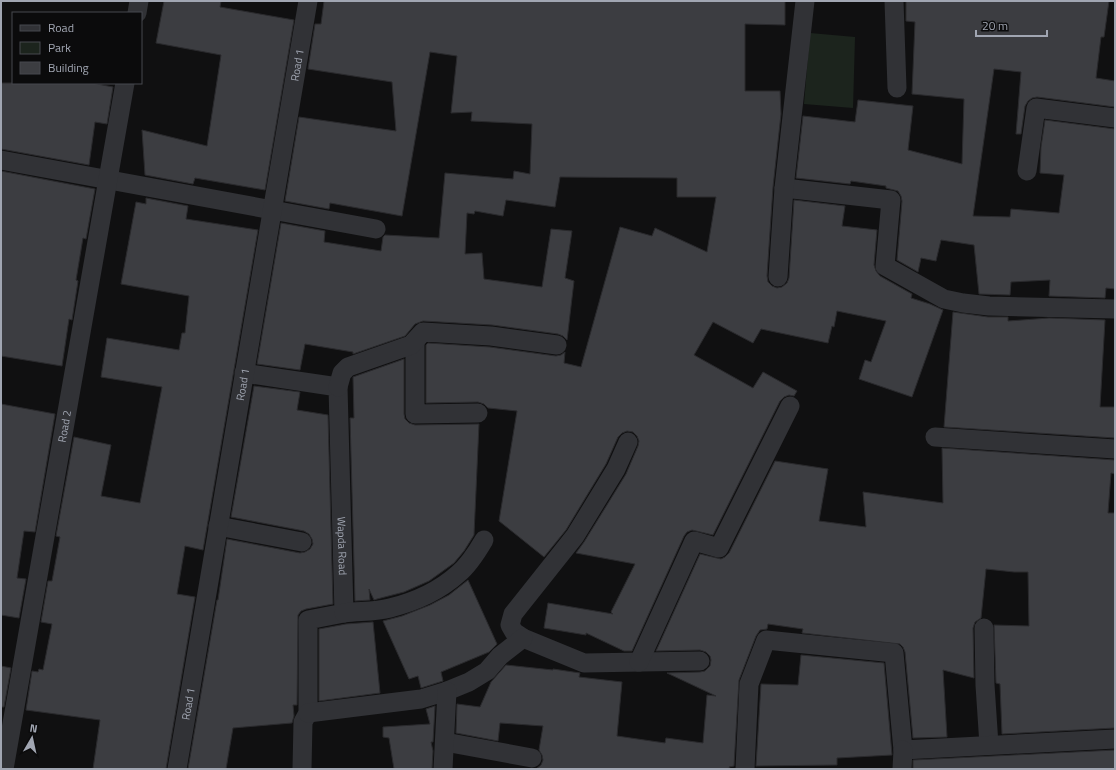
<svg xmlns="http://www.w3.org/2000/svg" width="1116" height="770" font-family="'Titillium Web',sans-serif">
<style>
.green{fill:#1c241d}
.building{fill:#3c3d41;stroke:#2a2a2d}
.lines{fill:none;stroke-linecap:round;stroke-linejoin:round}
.street{stroke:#313236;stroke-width:19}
.labels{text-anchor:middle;stroke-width:3.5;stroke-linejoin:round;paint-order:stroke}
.street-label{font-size:11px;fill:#a1a6b2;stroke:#0b0b0c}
</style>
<rect width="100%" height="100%" fill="#101011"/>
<path class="green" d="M 810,33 L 855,37 L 853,108 L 804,104 Z"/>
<g class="building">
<path d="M 164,1 L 221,1 L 220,7 L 294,20 L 265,190 L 195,178 L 193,184 L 145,175 L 142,130 L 207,146 L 221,55 L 156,43 Z"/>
<path d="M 324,1 L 785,1 L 785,25 L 745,24 L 745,91 L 780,91 L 781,114 L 773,187 L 767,276 L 768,282 L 772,286 L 777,288 L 782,287 L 787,283 L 789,278 L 794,200 L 845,206 L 842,226 L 877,230 L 874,265 L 876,271 L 880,276 L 912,294 L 911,298 L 930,304 L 943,310 L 912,397 L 859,379 L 865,360 L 871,362 L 886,321 L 837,311 L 834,327 L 832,326 L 828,343 L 761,329 L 753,343 L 713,322 L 694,355 L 753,388 L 763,372 L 797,391 L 794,396 L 789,395 L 784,397 L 780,401 L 713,535 L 692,530 L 687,532 L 684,536 L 632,651 L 624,651 L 586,633 L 586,635 L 544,628 L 548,603 L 613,614 L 611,612 L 635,564 L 576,553 L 584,542 L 626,474 L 638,446 L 639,441 L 637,436 L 633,432 L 627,431 L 622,433 L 618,437 L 606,464 L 566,530 L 544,557 L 499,521 L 517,411 L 488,408 L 484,404 L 478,402 L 426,403 L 426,345 L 428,343 L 490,347 L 556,356 L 561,355 L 565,352 L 564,363 L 581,367 L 620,227 L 652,236 L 655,228 L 707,252 L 716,197 L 677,197 L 677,178 L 560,177 L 555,207 L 506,200 L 503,216 L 475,211 L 474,214 L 467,213 L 465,254 L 482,253 L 484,279 L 542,287 L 551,229 L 572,231 L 565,278 L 574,281 L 567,340 L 563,336 L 558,334 L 492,325 L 423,321 L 415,324 L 405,336 L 353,354 L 353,352 L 305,344 L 300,370 L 257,364 L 281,223 L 325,231 L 324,242 L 381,251 L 383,237 L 385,235 L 439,238 L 445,173 L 513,179 L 514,171 L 530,174 L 532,124 L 471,121 L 472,112 L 451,113 L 457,56 L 430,52 L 402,216 L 330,203 L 329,209 L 285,201 L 299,117 L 396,131 L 392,82 L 308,69 L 315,24 L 321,24 Z"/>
<path d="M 906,1 L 1109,1 L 1104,37 L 1101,37 L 1096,78 L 1115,81 L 1115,107 L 1037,97 L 1032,98 L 1028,101 L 1025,106 L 1021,134 L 1016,134 L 1021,72 L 994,69 L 973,216 L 1010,217 L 1011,209 L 1059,213 L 1064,175 L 1040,173 L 1041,147 L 1045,120 L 1115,129 L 1115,289 L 1106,288 L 1105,298 L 1049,296 L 1050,280 L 1011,282 L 1010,295 L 979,294 L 974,245 L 941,240 L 936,261 L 921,258 L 918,272 L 897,260 L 902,201 L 901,196 L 898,191 L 886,188 L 886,186 L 851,181 L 850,184 L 796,178 L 803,116 L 855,122 L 858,100 L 913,106 L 908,150 L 962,164 L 964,99 L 912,94 L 915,22 L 906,21 Z"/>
<path d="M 1,83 L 92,83 L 113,87 L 107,124 L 95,122 L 89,165 L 1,149 Z"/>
<path d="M 1,171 L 95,189 L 86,239 L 83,238 L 76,280 L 78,281 L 72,320 L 69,319 L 62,366 L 1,356 Z"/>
<path d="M 146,198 L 188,206 L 186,219 L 258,230 L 203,550 L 185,546 L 177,594 L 195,597 L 166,769 L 93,769 L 100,720 L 26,710 L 32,671 L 38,672 L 39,669 L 43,670 L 52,624 L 41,622 L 48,581 L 52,581 L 60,537 L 56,536 L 74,437 L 111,445 L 101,496 L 140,503 L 162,387 L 101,377 L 107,338 L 179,350 L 182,333 L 185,333 L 189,296 L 121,284 L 136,202 L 146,204 Z"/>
<path d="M 953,312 L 988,317 L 1008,317 L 1008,321 L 1049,318 L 1105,320 L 1100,407 L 1115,407 L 1115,438 L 944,427 Z"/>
<path d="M 404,359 L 404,414 L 405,419 L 409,423 L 415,425 L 479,424 L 474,535 L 464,551 L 454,563 L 429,581 L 404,592 L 377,599 L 374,600 L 369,589 L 370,600 L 355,601 L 350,418 L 354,418 L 353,377 Z"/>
<path d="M 254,386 L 300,392 L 297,410 L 328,415 L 333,604 L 306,609 L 301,611 L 298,615 L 297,705 L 293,705 L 294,716 L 292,723 L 233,728 L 226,769 L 188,769 L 217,600 L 218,600 L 227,539 L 300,553 L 305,552 L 310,549 L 313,544 L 312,539 L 309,534 L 304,531 L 231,517 Z"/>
<path d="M 1,404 L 55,414 L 35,532 L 24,531 L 17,578 L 26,579 L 19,618 L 1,615 Z"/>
<path d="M 942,448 L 1115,460 L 1115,474 L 1111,473 L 1108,513 L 1115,513 L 1115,728 L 1002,734 L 1000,684 L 996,683 L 994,625 L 1029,626 L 1028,572 L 1014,572 L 986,569 L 981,618 L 975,622 L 973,628 L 974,678 L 943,670 L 947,737 L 913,738 L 905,652 L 903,647 L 900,644 L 802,633 L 803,629 L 768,624 L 767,629 L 760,630 L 756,636 L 739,680 L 734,766 L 729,767 L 730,769 L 536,769 L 541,765 L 543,760 L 542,755 L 539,750 L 543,726 L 500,723 L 498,741 L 456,733 L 457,704 L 480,707 L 491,682 L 506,665 L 553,670 L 553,669 L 580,673 L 579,677 L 622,682 L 617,736 L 665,743 L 666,738 L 703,743 L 707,695 L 716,696 L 667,673 L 700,672 L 705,671 L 710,666 L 711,660 L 710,656 L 706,652 L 700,650 L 656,651 L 700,554 L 721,559 L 725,557 L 729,553 L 775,461 L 828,469 L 819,521 L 866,527 L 863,492 L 943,503 Z"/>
<path d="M 468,580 L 497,644 L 489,652 L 441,672 L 443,681 L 421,688 L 418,676 L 409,679 L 383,621 L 402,616 L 430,605 L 449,595 Z"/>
<path d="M 373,622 L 380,693 L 319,701 L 319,629 L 346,624 Z"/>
<path d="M 801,655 L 884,663 L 892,755 L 837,758 L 837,765 L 756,766 L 761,684 L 798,685 Z"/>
<path d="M 1,666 L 11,668 L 4,707 L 1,707 Z"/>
<path d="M 435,706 L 433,742 L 431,742 L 433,751 L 432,769 L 394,769 L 389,738 L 383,737 L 383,727 L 430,724 L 426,709 Z"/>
<path d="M 1115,750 L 1115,769 L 913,769 L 913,760 Z"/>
</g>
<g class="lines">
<g class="street">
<path d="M 894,1 L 897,88"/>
<path d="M 137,13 L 139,1"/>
<path d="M 1,160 L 376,229"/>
<path d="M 1027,171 L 1036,108 L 1115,118"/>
<path d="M 784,188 L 891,200 L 885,266 L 944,299 L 963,303 L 989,306 L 1115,309"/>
<path d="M 778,277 L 784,188 L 805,1"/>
<path d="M 415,341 L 415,414 L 478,413"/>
<path id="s1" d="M 244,373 L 338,387 L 344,613 L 308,620 L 308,713 L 303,722 L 302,769"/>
<path d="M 338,387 L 342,373 L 348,367 L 411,345 L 423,332 L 491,336 L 557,345"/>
<path d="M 935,437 L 1115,449"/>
<path d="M 628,442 L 616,469 L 575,536 L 513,614 L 510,625 L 514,632 L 523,638 L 584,663 L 700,661"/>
<path d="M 218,526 L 302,542"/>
<path d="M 344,613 C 359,611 375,612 390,608 C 414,602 439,591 458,574 C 469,565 477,552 484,540"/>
<path d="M 984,628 L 985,685 L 989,745"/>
<path d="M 639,662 L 694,541 L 719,548 L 790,406"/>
<path d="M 308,713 L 421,699 L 447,691 L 469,682 L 487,671 L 500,656 L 523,638"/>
<path d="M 445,742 L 532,758"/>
<path id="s2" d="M 4,769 L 125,83"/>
<path id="s3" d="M 177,769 L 308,1"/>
<path d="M 443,769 L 447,691"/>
<path d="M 745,769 L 749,684 L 766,640 L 894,653 L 903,750 L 1115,739"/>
<path d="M 902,769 L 903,750"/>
</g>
</g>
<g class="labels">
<g class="street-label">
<text dy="4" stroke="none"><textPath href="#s3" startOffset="714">Road 1</textPath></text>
<text dy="4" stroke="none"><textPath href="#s3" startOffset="390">Road 1</textPath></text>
<text dy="4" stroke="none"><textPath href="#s2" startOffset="348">Road 2</textPath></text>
<text dy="4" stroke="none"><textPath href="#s1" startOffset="254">Wapda Road</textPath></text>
<text dy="4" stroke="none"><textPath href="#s3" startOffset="66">Road 1</textPath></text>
</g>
</g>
<rect width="1116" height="770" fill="none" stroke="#a1a6b2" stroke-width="4"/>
<rect x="12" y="12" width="130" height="72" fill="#0b0b0c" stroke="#47494e"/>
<rect x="20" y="25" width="20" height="6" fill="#313236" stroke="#47494e"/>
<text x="48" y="32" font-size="12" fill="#a1a6b2">Road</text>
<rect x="20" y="42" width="20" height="12" fill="#1c241d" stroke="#47494e"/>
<text x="48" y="52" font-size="12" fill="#a1a6b2">Park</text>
<rect x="20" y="62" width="20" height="12" fill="#3c3d41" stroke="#47494e"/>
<text x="48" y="72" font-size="12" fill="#a1a6b2">Building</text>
<g transform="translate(32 738) rotate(9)" stroke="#0b0b0c" stroke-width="3" paint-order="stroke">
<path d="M0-3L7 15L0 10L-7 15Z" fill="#a1a6b2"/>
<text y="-6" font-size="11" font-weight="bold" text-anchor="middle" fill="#a1a6b2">N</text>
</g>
<path d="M976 30v6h71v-6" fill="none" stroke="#a1a6b2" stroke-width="2"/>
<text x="982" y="30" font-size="12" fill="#a1a6b2" stroke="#0b0b0c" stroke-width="3" paint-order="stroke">20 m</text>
</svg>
